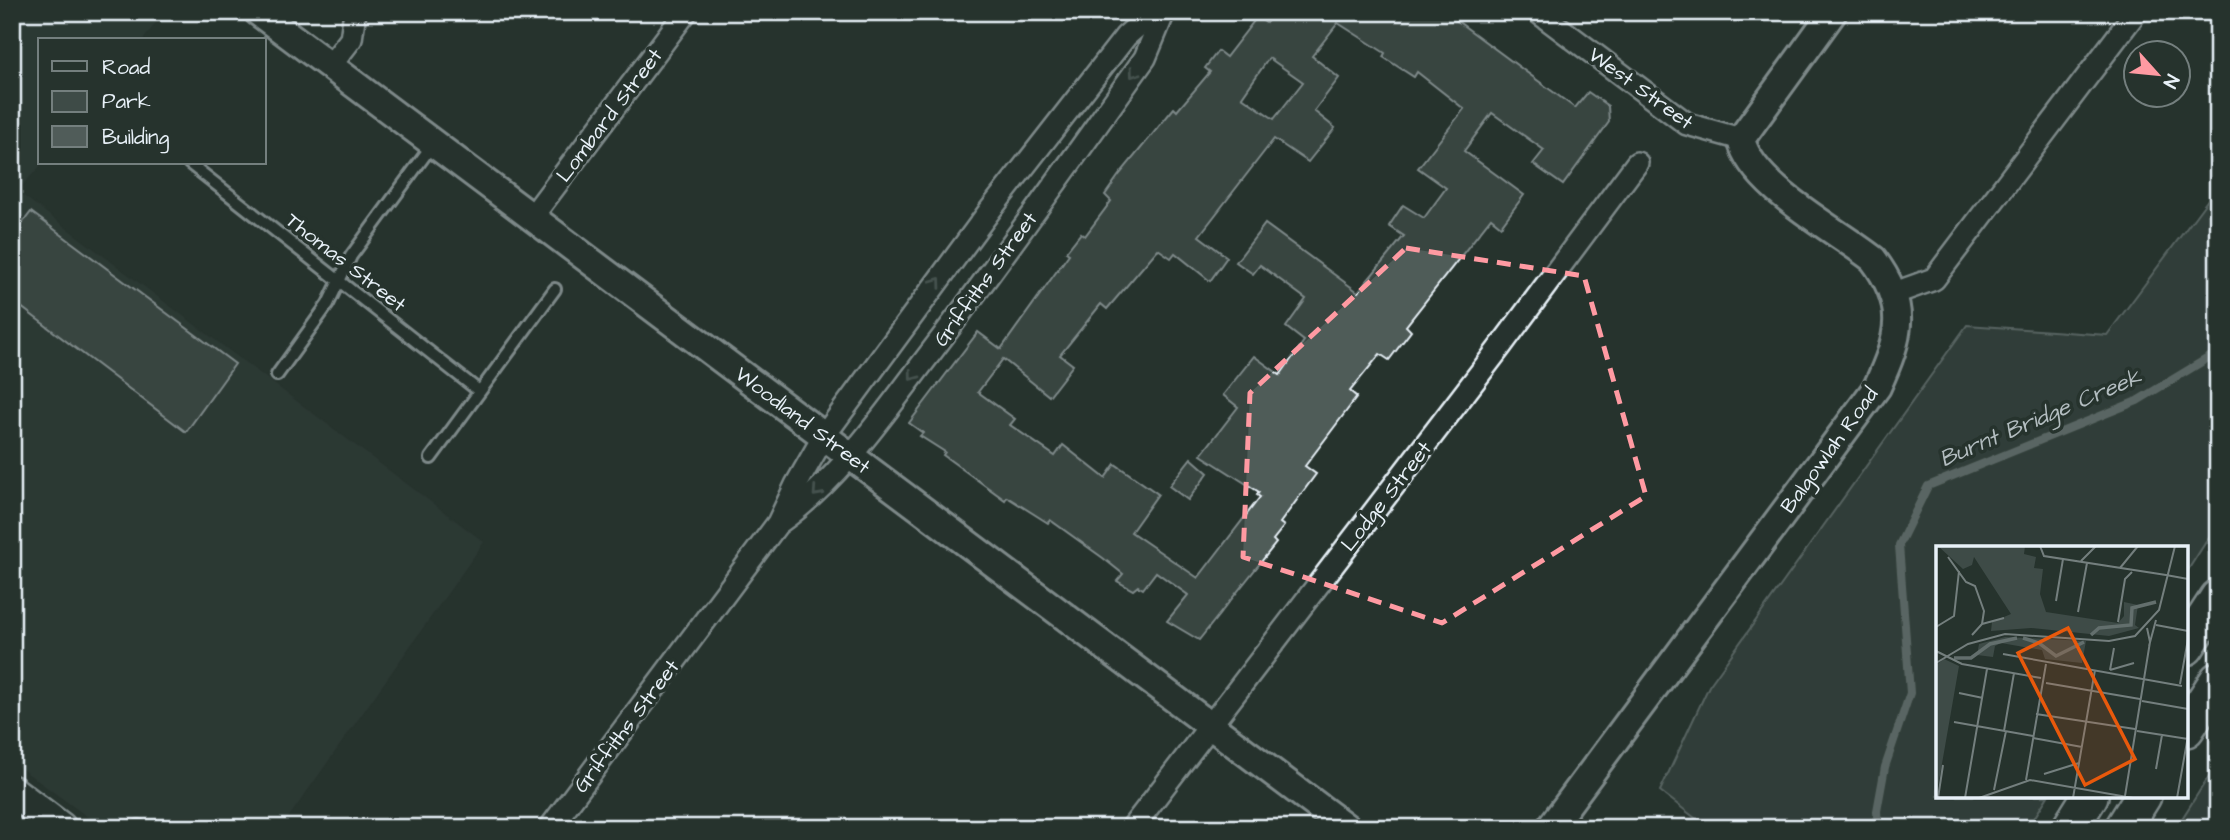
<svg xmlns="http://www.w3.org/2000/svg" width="2230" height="840" font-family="'Architects Daughter',sans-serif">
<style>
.built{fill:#333f3a}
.green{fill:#3e4b47;stroke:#939ea0;stroke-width:2}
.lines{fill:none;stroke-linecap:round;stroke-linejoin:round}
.stream{stroke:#98a3a5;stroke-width:8}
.building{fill:#505c59;stroke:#e8f1f8;stroke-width:2;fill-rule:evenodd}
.service-casing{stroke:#e8f1f8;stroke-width:16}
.minor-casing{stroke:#e8f1f8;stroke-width:26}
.tertiary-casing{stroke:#e8f1f8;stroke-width:32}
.secondary-casing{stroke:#e8f1f8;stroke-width:35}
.trunk-casing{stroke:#e8f1f8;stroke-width:40}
.service{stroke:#26332d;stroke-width:10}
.minor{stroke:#26332d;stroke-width:21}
.tertiary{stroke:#26332d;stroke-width:26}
.secondary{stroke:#26332d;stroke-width:30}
.trunk{stroke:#26332d;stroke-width:35}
.oneway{stroke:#6a7674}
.marked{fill:none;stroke:#ff9aa2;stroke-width:5;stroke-dasharray:14 9;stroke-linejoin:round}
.labels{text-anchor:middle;stroke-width:7;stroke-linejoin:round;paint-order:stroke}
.street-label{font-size:21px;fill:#e8f1f8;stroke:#26332d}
.water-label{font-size:23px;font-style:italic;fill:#b3bdc0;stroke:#26332d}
.inset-river{fill:none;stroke:#636f6d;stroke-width:3.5}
.inset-road{fill:none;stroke:#747f7e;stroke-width:2}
.view{fill:#e8590c;fill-opacity:0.15;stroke:#e8590c;stroke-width:3.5}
.inset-edge{fill:none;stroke:#e8f1f8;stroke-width:3.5}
</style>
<rect width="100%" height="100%" fill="#26332d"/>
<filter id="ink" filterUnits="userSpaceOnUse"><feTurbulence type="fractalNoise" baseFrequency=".0143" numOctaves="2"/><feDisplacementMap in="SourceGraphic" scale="14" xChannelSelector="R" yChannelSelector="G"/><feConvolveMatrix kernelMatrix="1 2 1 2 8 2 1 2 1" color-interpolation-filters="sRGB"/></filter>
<g filter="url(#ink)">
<path class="built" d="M 12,12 L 164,12 L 143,40 L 40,40 L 43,163 L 17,191 L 484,542 L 281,828 L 103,828 L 12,762 Z"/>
<g class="green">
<path d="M 2218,186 L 2218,523 L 2186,573 L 2186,548 L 1938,548 L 1938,796 L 2048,796 L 2028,828 L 1708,828 L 1660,791 L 1709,686 L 1967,325 L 2107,335 Z"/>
<path d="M 2218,762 L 2218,828 L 2176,828 Z"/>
</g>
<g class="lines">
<path class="stream" d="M 1878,828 L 1877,811 L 1885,767 L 1910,693 L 1899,545 L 1928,486 L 2137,401 L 2218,352"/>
</g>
<g class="building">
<path d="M 1275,12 L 1445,12 L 1575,108 L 1588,92 L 1608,106 L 1609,122 L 1563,185 L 1533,164 L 1544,150 L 1492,113 L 1464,151 L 1524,195 L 1501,226 L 1491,218 L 1406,326 L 1411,331 L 1389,360 L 1380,354 L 1350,391 L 1357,397 L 1305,466 L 1316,474 L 1280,523 L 1284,526 L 1273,540 L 1276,543 L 1199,640 L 1167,621 L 1188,595 L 1156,572 L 1143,589 L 1138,586 L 1133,590 L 1117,581 L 1123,574 L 1103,558 L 1050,520 L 1048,523 L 1007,497 L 1005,500 L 943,455 L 945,452 L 920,436 L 923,433 L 909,423 L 978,332 L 1001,349 L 1069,254 L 1066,252 L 1081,233 L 1085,236 L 1111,201 L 1105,195 L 1119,175 L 1174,108 L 1177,111 L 1210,72 L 1205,68 L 1218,51 L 1226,57 L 1257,17 L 1266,23 ZM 1338,23 L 1385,53 L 1383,57 L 1414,77 L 1417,72 L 1464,109 L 1418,168 L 1446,188 L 1424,218 L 1403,205 L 1389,226 L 1404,236 L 1358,292 L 1265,224 L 1236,262 L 1253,274 L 1260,265 L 1306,299 L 1286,327 L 1304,341 L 1280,375 L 1254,356 L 1223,395 L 1238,407 L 1201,455 L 1259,492 L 1257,495 L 1260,497 L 1198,578 L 1131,532 L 1158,494 L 1115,464 L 1105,478 L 1063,445 L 1055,456 L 1010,425 L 1015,419 L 978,392 L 1003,359 L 1049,396 L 1073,365 L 1060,355 L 1101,304 L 1107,309 L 1158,249 L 1171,258 L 1175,253 L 1210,281 L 1227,257 L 1199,236 L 1274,139 L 1308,162 L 1335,128 L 1314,111 L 1339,78 L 1312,56 ZM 1269,58 L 1303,82 L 1274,119 L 1242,97 Z"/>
<path d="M 31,212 L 235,364 L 186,432 L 12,300 L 12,237 Z"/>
<path d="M 1191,458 L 1208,473 L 1188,500 L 1169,486 Z"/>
</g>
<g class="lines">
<defs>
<g id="service">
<path d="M 189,163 L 479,391"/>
<path d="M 277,375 L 328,304 L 351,256 L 433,144"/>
<path d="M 431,458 L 555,289"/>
<path d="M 137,828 L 139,826"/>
</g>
<g id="minor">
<path d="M 1538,12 L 1687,124 L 1741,139"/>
<path d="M 330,66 L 351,39 L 355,12"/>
<path d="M 531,218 L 686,12"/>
<path d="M 1895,293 L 1934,279 L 2136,12"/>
<path d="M 780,522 C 836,482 880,420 922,364 C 999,264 1071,161 1145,58 L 1164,12"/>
<path d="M 550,828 L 778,523 L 796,485 L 824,436 L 991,209 L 1126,36 L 1154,12"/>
<path d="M 1132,828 L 1500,347 L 1637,163"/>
</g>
<g id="tertiary">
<path d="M 258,12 L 1347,828"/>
<path d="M 1550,828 L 1877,387 C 1900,337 1909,306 1873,259 C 1835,229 1751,186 1741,139 L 1833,12"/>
</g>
<path id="secondary" d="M 12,791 L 61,828"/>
<g id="trunk">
<path d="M 2186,647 L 2218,598"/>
<path d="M 2186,729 L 2218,680"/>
<path d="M 2070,828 L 2090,796"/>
<path d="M 2123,828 L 2143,796"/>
</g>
</defs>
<use href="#service" class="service-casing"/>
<use href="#minor" class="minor-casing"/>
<use href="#tertiary" class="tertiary-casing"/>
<use href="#secondary" class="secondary-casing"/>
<use href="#trunk" class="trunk-casing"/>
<use href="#service" class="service"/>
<use href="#minor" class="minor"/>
<use href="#tertiary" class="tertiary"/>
<use href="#secondary" class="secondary"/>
<use href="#trunk" class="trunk"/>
</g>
<defs><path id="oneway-chevron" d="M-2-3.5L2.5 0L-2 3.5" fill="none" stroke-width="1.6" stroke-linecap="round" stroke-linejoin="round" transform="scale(1.75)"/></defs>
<g class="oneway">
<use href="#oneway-chevron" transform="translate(1134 73) rotate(126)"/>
<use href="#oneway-chevron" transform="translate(937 282) rotate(-54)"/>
<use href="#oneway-chevron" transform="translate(913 376) rotate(127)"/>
<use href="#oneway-chevron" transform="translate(817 492) rotate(132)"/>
</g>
</g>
<path d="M0 0H2230V840H0ZM 1406,248 L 1584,276 L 1646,496 L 1442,623 L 1243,557 L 1250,393 Z" fill="#26332d" fill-opacity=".55" fill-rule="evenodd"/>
<path class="marked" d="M 1406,248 L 1584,276 L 1646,496 L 1442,623 L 1243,557 L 1250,393 Z"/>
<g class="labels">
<g class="street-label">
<text transform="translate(1641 88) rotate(36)" y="7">West Street</text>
<text transform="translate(609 115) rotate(-53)" y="7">Lombard Street</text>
<text transform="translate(346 262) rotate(38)" y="7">Thomas Street</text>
<text transform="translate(985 279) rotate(-54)" y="7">Griffiths Street</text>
<text transform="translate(803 420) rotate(37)" y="7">Woodland Street</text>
<text transform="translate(1829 450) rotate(-54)" y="7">Balgowlah Road</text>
<text transform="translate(1386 496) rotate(-52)" y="7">Lodge Street</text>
<text transform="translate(626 726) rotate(-53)" y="7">Griffiths Street</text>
</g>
<g class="water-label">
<text transform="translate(2040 417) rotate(-23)" y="8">Burnt Bridge Creek</text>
</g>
</g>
<g transform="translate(1936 546)">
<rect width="252" height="252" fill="#26332d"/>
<path d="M 2,0 L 89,0 L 88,8 L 100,11 L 98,22 L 107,23 L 104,48 L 110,66 L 182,77 L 188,70 L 188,56 L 202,59 L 199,79 L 203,82 L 173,90 L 95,82 L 55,85 L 56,76 L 75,68 L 38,11 L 36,19 L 27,23 ZM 69,91 L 150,95 L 146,117 L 109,113 L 106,104 L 65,97 L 59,100 L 57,111 L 41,109 L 43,98 ZM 8,113 L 23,120 L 0,252 L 0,119 Z" fill="#3e4b47"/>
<path class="inset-river" d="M 155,89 L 163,82 L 195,79 L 196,62 L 220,56M 87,92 L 103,97 L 120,110 L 148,96M 18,112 L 35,112 L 54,98 L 81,92"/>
<path class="inset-road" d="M 104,0 L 108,10 L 230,29M 12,11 L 30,36 L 39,40 L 48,65 L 46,78 L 36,89M 145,15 L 160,0M 184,22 L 202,0M 230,29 L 252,33M 120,55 L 127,13M 142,66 L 151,17M 182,76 L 189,33 L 196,26M 46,78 L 68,72M 220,79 L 252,85M 0,81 L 18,70 L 23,25M 213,100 L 220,74M 0,105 L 26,118 L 105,132M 67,108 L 246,140M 0,117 L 32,98 L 69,88 L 173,95 L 199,90 L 223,64 L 239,0M 174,124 L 198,117M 174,124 L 178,102M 110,137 L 204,153M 244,138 L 252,93M 23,147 L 47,152M 206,155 L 252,163M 100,168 L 199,183M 18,176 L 97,190M 68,185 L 78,127M 201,185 L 252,193M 97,192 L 146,201M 220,223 L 226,189M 108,228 L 143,217M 90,234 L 110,118M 58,244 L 70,185M 189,250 L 214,96 L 211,82M 2,252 L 7,219M 29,252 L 51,123M 43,252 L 94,234 L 197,252M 137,252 L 159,124M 241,252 L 252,190"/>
<path class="view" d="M 132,82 L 199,213 L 149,239 L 82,107 Z"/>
<rect width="252" height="252" class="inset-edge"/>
</g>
<rect width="2230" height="840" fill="none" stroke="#26332d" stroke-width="42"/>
<rect x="21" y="21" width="2188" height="798" fill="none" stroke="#e8f1f8" stroke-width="2.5" filter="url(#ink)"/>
<rect x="38" y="38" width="228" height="126" fill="#26332d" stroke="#747f7e" stroke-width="2"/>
<rect x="52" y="61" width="35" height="10" fill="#26332d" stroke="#747f7e" stroke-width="2"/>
<text x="102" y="74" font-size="21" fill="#e8f1f8">Road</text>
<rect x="52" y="91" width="35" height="21" fill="#3e4b47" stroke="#747f7e" stroke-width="2"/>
<text x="102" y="108" font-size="21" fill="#e8f1f8">Park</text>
<rect x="52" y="126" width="35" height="21" fill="#505c59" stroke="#747f7e" stroke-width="2"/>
<text x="102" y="144" font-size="21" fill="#e8f1f8">Building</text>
<g transform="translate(2157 74) rotate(117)"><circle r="33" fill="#26332d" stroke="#747f7e" stroke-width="2"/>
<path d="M0-5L12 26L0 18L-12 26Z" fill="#ff9aa2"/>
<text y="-10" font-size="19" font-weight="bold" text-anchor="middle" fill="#e8f1f8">N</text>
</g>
</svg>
